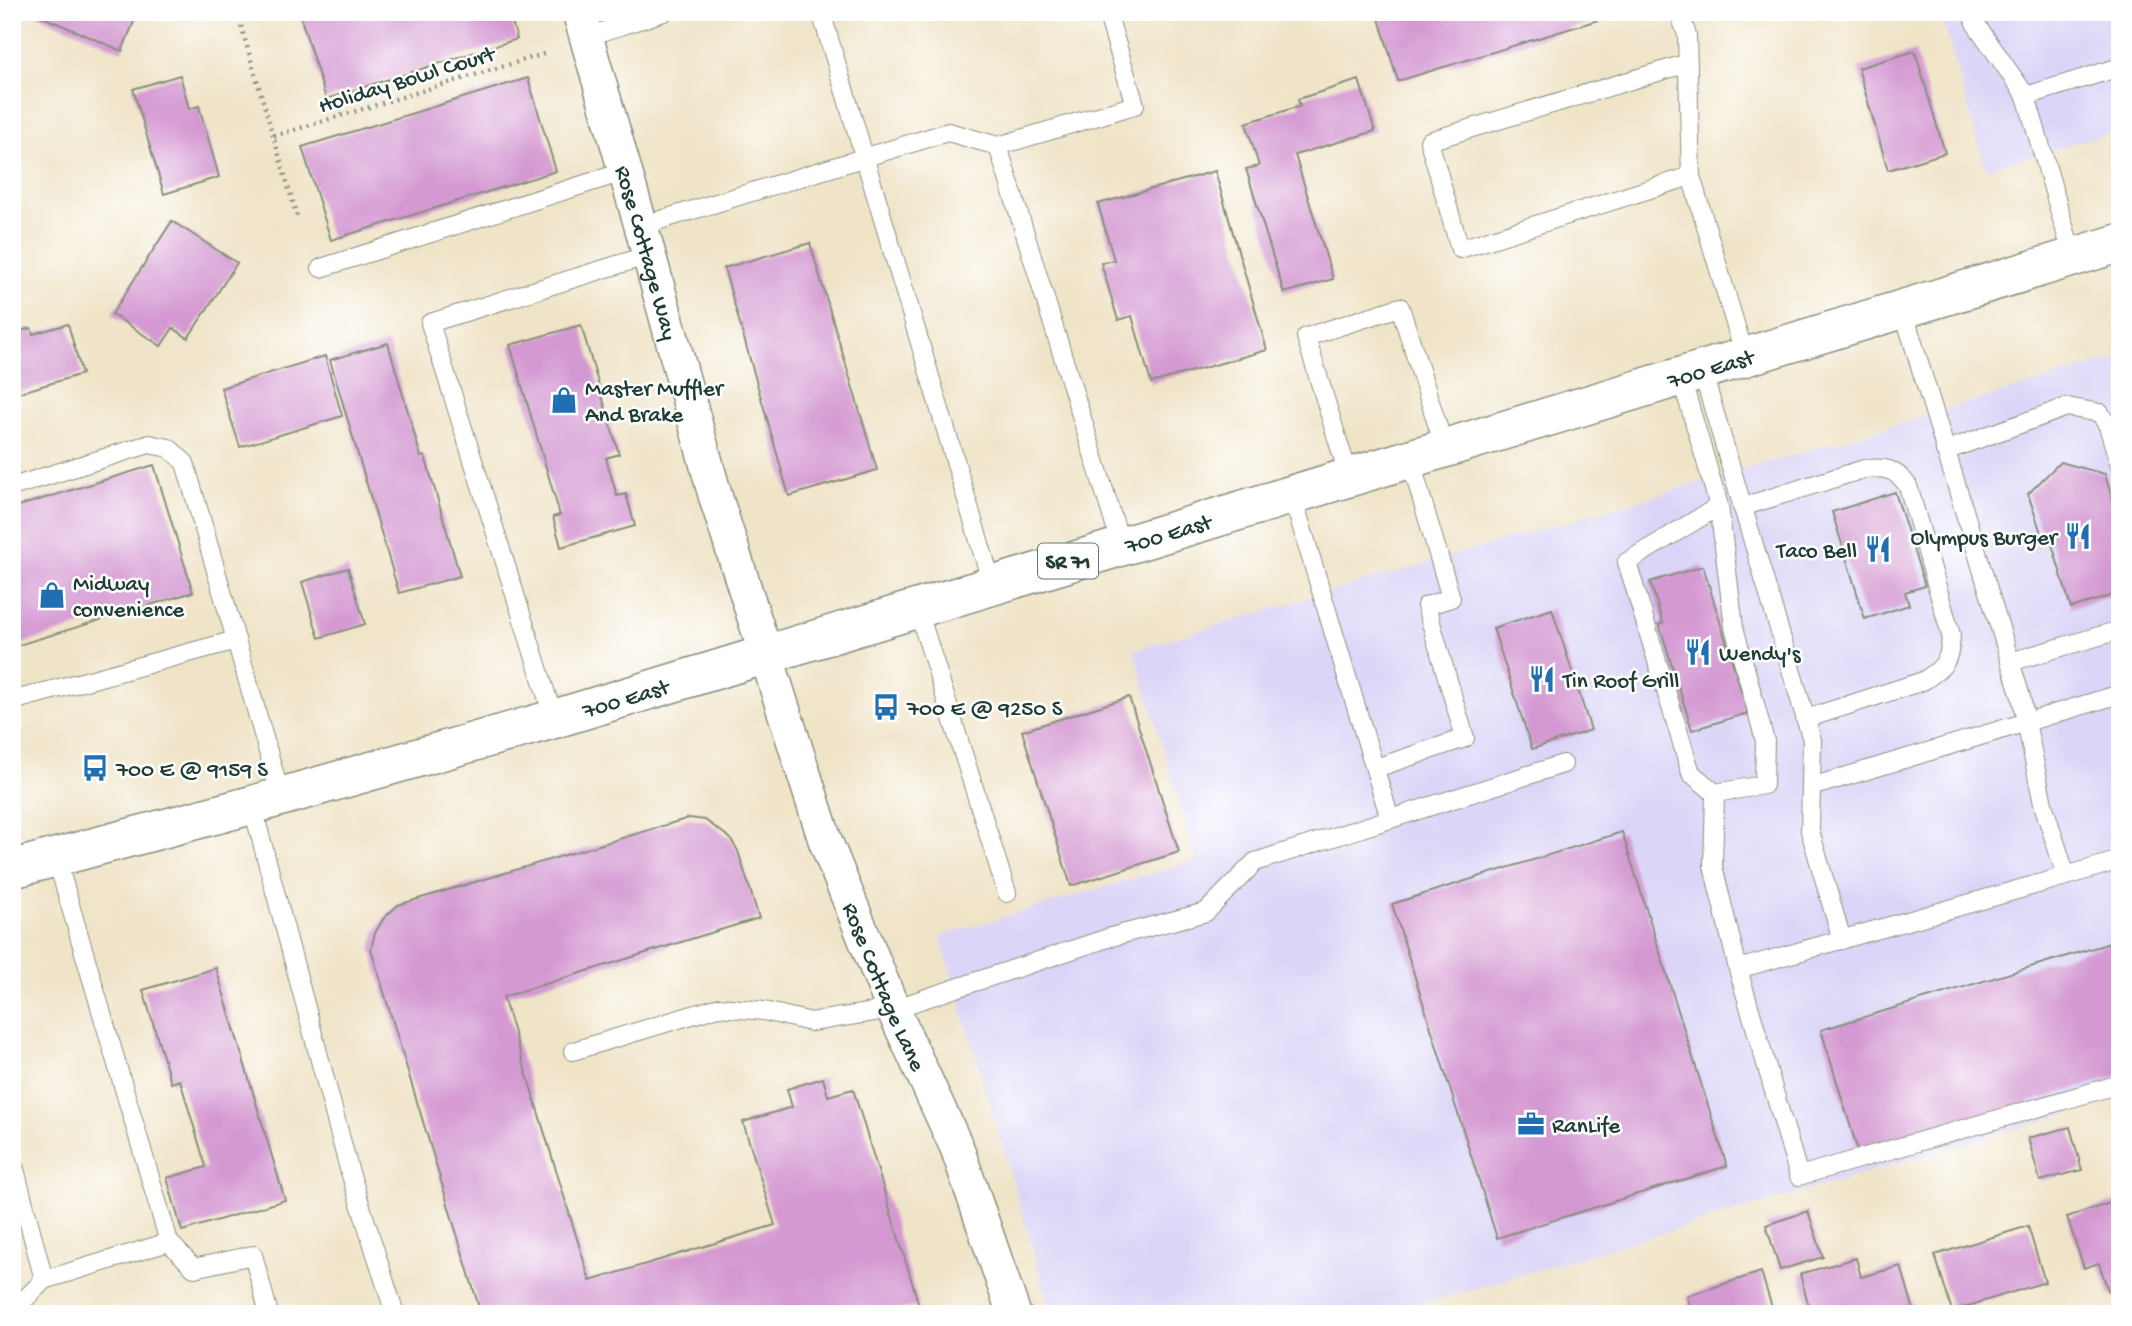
<svg xmlns="http://www.w3.org/2000/svg" width="2132" height="1326" font-family="'Gochi Hand',sans-serif">
<style>
.built{fill:#dbd6f7}
.building{fill:#d499d2}
.lines{fill:none;stroke-linecap:round;stroke-linejoin:round}
.lane-casing{stroke:#88907e;stroke-width:20}
.street-casing{stroke:#88907e;stroke-width:36}
.primary-casing{stroke:#88907e;stroke-width:41}
.path{stroke:#88907e;stroke-width:4.5;stroke-dasharray:2 5;stroke-linecap:butt}
.lane{stroke:#fff;stroke-width:18}
.street{stroke:#fff;stroke-width:33}
.primary{stroke:#fff;stroke-width:38}
.labels{text-anchor:middle;stroke-width:5;stroke-linejoin:round;paint-order:stroke}
.shield{fill:#fff;stroke:#627771;stroke-width:2}
.shield-label{font-size:21px;font-weight:bold;fill:#1f3d34}
.street-label{font-size:23px;fill:#1f3d34;stroke:#fff}
.poi-label{font-size:23px;fill:#1f3d34;stroke:#fff;text-anchor:start}
</style>
<rect width="100%" height="100%" fill="#fff"/>
<filter id="ink" filterUnits="userSpaceOnUse"><feTurbulence type="fractalNoise" baseFrequency=".0143" numOctaves="2"/><feDisplacementMap in="SourceGraphic" scale="14" xChannelSelector="R" yChannelSelector="G"/><feConvolveMatrix kernelMatrix="1 2 1 2 8 2 1 2 1" color-interpolation-filters="sRGB"/></filter>
<filter id="wash" filterUnits="userSpaceOnUse"><feTurbulence type="fractalNoise" baseFrequency=".00686" numOctaves="4" result="noise"/><feDisplacementMap in="SourceGraphic" scale="28" xChannelSelector="R" yChannelSelector="G"/><feGaussianBlur stdDeviation="1.57" result="paint"/><feColorMatrix in="noise" values="0 0 0 0 0 0 0 0 0 0 0 0 0 0 0 0 0 1.4 0 .05"/><feComposite in="paint" operator="in"/></filter>
<g filter="url(#wash)">
<rect width="100%" height="100%" fill="#f0e4c8"/>
<g class="built">
<path d="M 1940,12 L 2120,12 L 2120,130 L 1986,169 Z"/>
<path d="M 2120,358 L 2120,1098 L 1388,1314 L 1052,1314 L 940,936 L 1196,860 L 1134,650 Z"/>
</g>
<g id="blocks">
<g class="building">
<path d="M 31,12 L 138,12 L 122,51 Z"/>
<path d="M 299,12 L 509,12 L 517,39 L 326,99 Z"/>
<path d="M 1377,12 L 1607,12 L 1608,17 L 1398,81 Z"/>
<path d="M 1915,51 L 1945,153 L 1888,170 L 1858,68 Z"/>
<path d="M 180,75 L 189,109 L 199,106 L 219,177 L 164,194 L 133,89 Z"/>
<path d="M 528,78 L 556,171 L 331,240 L 302,147 Z"/>
<path d="M 1359,80 L 1375,131 L 1295,155 L 1333,279 L 1284,293 L 1246,169 L 1259,166 L 1246,123 L 1300,106 L 1298,99 Z"/>
<path d="M 1215,171 L 1267,350 L 1151,383 L 1132,316 L 1118,320 L 1101,263 L 1114,260 L 1098,204 Z"/>
<path d="M 172,221 L 237,263 L 188,338 L 173,328 L 161,346 L 112,314 Z"/>
<path d="M 810,243 L 877,470 L 789,496 L 724,268 Z"/>
<path d="M 68,324 L 82,374 L 12,395 L 12,333 L 31,328 L 33,334 Z"/>
<path d="M 581,325 L 619,454 L 606,458 L 617,496 L 626,494 L 635,526 L 561,547 L 553,517 L 560,515 L 510,345 Z"/>
<path d="M 388,343 L 421,457 L 425,456 L 460,576 L 399,593 L 330,360 Z"/>
<path d="M 325,356 L 342,416 L 240,447 L 221,388 Z"/>
<path d="M 2060,462 L 2105,474 L 2118,519 L 2114,527 L 2120,526 L 2120,593 L 2071,608 L 2052,544 L 2044,542 L 2028,494 Z"/>
<path d="M 154,465 L 193,592 L 12,647 L 12,508 Z"/>
<path d="M 1895,492 L 1925,586 L 1905,592 L 1909,605 L 1865,619 L 1832,512 Z"/>
<path d="M 1703,566 L 1748,713 L 1692,730 L 1659,624 L 1663,623 L 1650,582 Z"/>
<path d="M 348,568 L 365,624 L 319,638 L 302,582 Z"/>
<path d="M 1552,609 L 1591,730 L 1532,749 L 1493,628 Z"/>
<path d="M 1129,697 L 1179,852 L 1071,886 L 1022,731 Z"/>
<path d="M 689,818 L 705,820 L 730,838 L 738,851 L 759,918 L 503,997 L 590,1281 L 775,1225 L 743,1122 L 792,1107 L 787,1089 L 823,1078 L 828,1096 L 853,1089 L 919,1305 L 890,1314 L 481,1314 L 371,949 L 375,933 L 384,918 L 398,905 Z"/>
<path d="M 1622,832 L 1727,1166 L 1497,1238 L 1392,904 Z"/>
<path d="M 2120,940 L 2120,1075 L 1859,1154 L 1821,1030 Z"/>
<path d="M 216,968 L 285,1200 L 182,1231 L 167,1178 L 206,1167 L 180,1080 L 171,1083 L 143,990 Z"/>
<path d="M 2070,1127 L 2082,1170 L 2040,1181 L 2028,1138 Z"/>
<path d="M 2120,1200 L 2120,1293 L 2110,1296 L 2099,1263 L 2084,1268 L 2067,1217 Z"/>
<path d="M 1808,1211 L 1823,1257 L 1780,1270 L 1766,1225 Z"/>
<path d="M 2028,1226 L 2045,1282 L 1952,1311 L 1935,1255 Z"/>
<path d="M 1856,1258 L 1861,1277 L 1901,1266 L 1915,1314 L 1811,1314 L 1800,1274 Z"/>
<path d="M 1761,1272 L 1774,1314 L 1692,1314 L 1687,1296 Z"/>
</g>
</g>
</g>
<g filter="url(#ink)">
<use href="#blocks" fill-opacity="0" stroke="#88907e" stroke-width="2"/>
<g class="lines">
<defs>
<g id="lane">
<path d="M 821,12 L 992,584"/>
<path d="M 1107,12 L 1135,105 L 998,146 L 1121,545"/>
<path d="M 1679,12 L 1687,35 L 1691,176 L 1745,357"/>
<path d="M 1972,12 L 1975,23 L 2026,96 L 2120,67"/>
<path d="M 586,37 L 664,12"/>
<path d="M 1688,63 L 1429,141 L 1460,249 L 1691,176"/>
<path d="M 2026,96 L 2073,257"/>
<path d="M 641,226 L 948,132 L 998,146"/>
<path d="M 321,268 L 626,171"/>
<path d="M 1903,310 L 2021,697 L 2043,804 L 2066,876 L 1738,969 L 1799,1176 L 2120,1084"/>
<path d="M 1702,370 L 1812,740 L 1810,831 L 1842,940"/>
<path d="M 1681,377 L 1719,506 L 1734,627 L 1765,741 L 1764,785 L 1715,793 L 1691,773 L 1627,562 L 1719,506"/>
<path d="M 1945,451 L 2067,407 L 2100,413 L 2108,426 L 2120,465"/>
<path d="M 1349,477 L 1306,337 L 1400,307 L 1445,449"/>
<path d="M 12,487 L 149,444 L 169,448 L 185,463 L 236,640 L 12,701"/>
<path d="M 1292,495 L 1390,819"/>
<path d="M 1742,507 L 1864,469 C 1885,467 1895,468 1908,486 L 1951,635 C 1950,661 1945,667 1923,681 L 1805,719"/>
<path d="M 917,607 L 1007,893"/>
<path d="M 236,640 L 281,797"/>
<path d="M 2010,662 L 2120,630"/>
<path d="M 554,719 L 430,323 L 649,255"/>
<path d="M 1376,768 L 1465,738 L 1426,606 L 1451,598 L 1410,459"/>
<path d="M 1811,787 L 2120,694"/>
<path d="M 1715,793 L 1713,866 L 1738,969"/>
<path d="M 252,805 L 349,1169 L 395,1314"/>
<path d="M 2066,876 L 2120,860"/>
<path d="M 573,1051 L 719,1007 L 764,1011 L 811,1022 L 893,1009 L 1111,937 L 1206,912 L 1255,862 L 1563,764"/>
<path d="M 12,1158 L 44,1280 L 169,1242 L 56,857"/>
<path d="M 169,1242 L 194,1268 L 253,1255 L 269,1314"/>
<path d="M 12,1312 L 44,1280"/>
</g>
<g id="street">
<path id="s1" d="M 579,12 L 641,226 L 715,495 L 825,840 L 893,1009 L 957,1148 L 1014,1314"/>
</g>
<g id="primary">
<path id="s2" d="M 12,869 L 252,805 L 554,719 L 2120,243"/>
</g>
</defs>
<use href="#lane" class="lane-casing"/>
<use href="#street" class="street-casing"/>
<use href="#primary" class="primary-casing"/>
<g class="path">
<path d="M 241,26 L 298,220"/>
<path d="M 274,136 L 547,53"/>
</g>
<use href="#lane" class="lane"/>
<use href="#street" class="street"/>
<use href="#primary" class="primary"/>
</g>
</g>
<defs>
<symbol id="shop-bare" viewBox="-9 -9 18 18"><path d="M-5-2.5h2.3a2.7 3.5 0 0 1 5.4 0H5L5.5 6h-11ZM-1.5-2.5h3a1.5 2.3 0 0 0-3 0Z" fill="#1f6fb2" stroke="#fff" stroke-width="2.5" paint-order="stroke"/></symbol>
<symbol id="restaurant-bare" viewBox="-9 -9 18 18"><path d="M-5-6h1v4h1v-4h1v4h1v-4h1v5L-1.5 .5V6h-2V.5L-5-1ZM5-6V6H3V1.5H1.5Q1.5-4 5-6Z" fill="#1f6fb2" stroke="#fff" stroke-width="2.5" paint-order="stroke"/></symbol>
<symbol id="bus-bare" viewBox="-9 -9 18 18"><path d="M-5-6H5V4H4V6H2V4H-2V6H-4V4H-5ZM-3.5-4V0h7V-4ZM-3.5 1.2v1.5H-2V1.2ZM2 1.2v1.5H3.5V1.2Z" fill="#1f6fb2" stroke="#fff" stroke-width="2.5" paint-order="stroke"/></symbol>
<symbol id="office-bare" viewBox="-9 -9 18 18"><path d="M-6-3h4V-5.5h4V-3h4V5H-6ZM-1-4.5V-3h2v-1.5ZM-6 0V1H6V0Z" fill="#1f6fb2" stroke="#fff" stroke-width="2.5" paint-order="stroke"/></symbol>
</defs>
<g fill-rule="evenodd">
<use href="#shop-bare" x="545" y="381" width="38" height="38"/>
<use href="#restaurant-bare" x="2059" y="517" width="38" height="38"/>
<use href="#restaurant-bare" x="1859" y="530" width="38" height="38"/>
<use href="#shop-bare" x="33" y="576" width="38" height="38"/>
<use href="#restaurant-bare" x="1679" y="633" width="38" height="38"/>
<use href="#restaurant-bare" x="1523" y="660" width="38" height="38"/>
<use href="#bus-bare" x="867" y="688" width="38" height="38"/>
<use href="#bus-bare" x="76" y="749" width="38" height="38"/>
<use href="#office-bare" x="1512" y="1105" width="38" height="38"/>
</g>
<g class="labels">
<rect class="shield" x="1038" y="543.5" width="60" height="35" rx="5"/>
<g class="shield-label">
<text x="1068" y="568">SR 71</text>
</g>
<g class="street-label">
<text transform="translate(406 78) rotate(-17)" y="8">Holiday Bowl Court</text>
<text dy="8" stroke="none"><textPath href="#s1" startOffset="250">Rose Cottage Way</textPath></text>
<text dy="8" stroke="none"><textPath href="#s2" startOffset="1771">700 East</textPath></text>
<text dy="8" stroke="none"><textPath href="#s2" startOffset="1204">700 East</textPath></text>
<text dy="8" stroke="none"><textPath href="#s2" startOffset="637">700 East</textPath></text>
<text dy="8" stroke="none"><textPath href="#s1" startOffset="1022">Rose Cottage Lane</textPath></text>
</g>
<g class="poi-label">
<text x="585" y="395">Master Muffler<tspan x="585" dy="26">And Brake</tspan></text>
<text x="2057" y="544" text-anchor="end">Olympus Burger</text>
<text x="1857" y="557" text-anchor="end">Taco Bell</text>
<text x="73" y="590">Midway<tspan x="73" dy="26">convenience</tspan></text>
<text x="1719" y="660">Wendy's</text>
<text x="1563" y="687">Tin Roof Grill</text>
<text x="907" y="715">700 E @ 9250 S</text>
<text x="116" y="776">700 E @ 9159 S</text>
<text x="1552" y="1132">RanLife</text>
</g>
</g>
<rect width="2132" height="1326" fill="none" stroke="#fff" stroke-width="42"/>
</svg>
